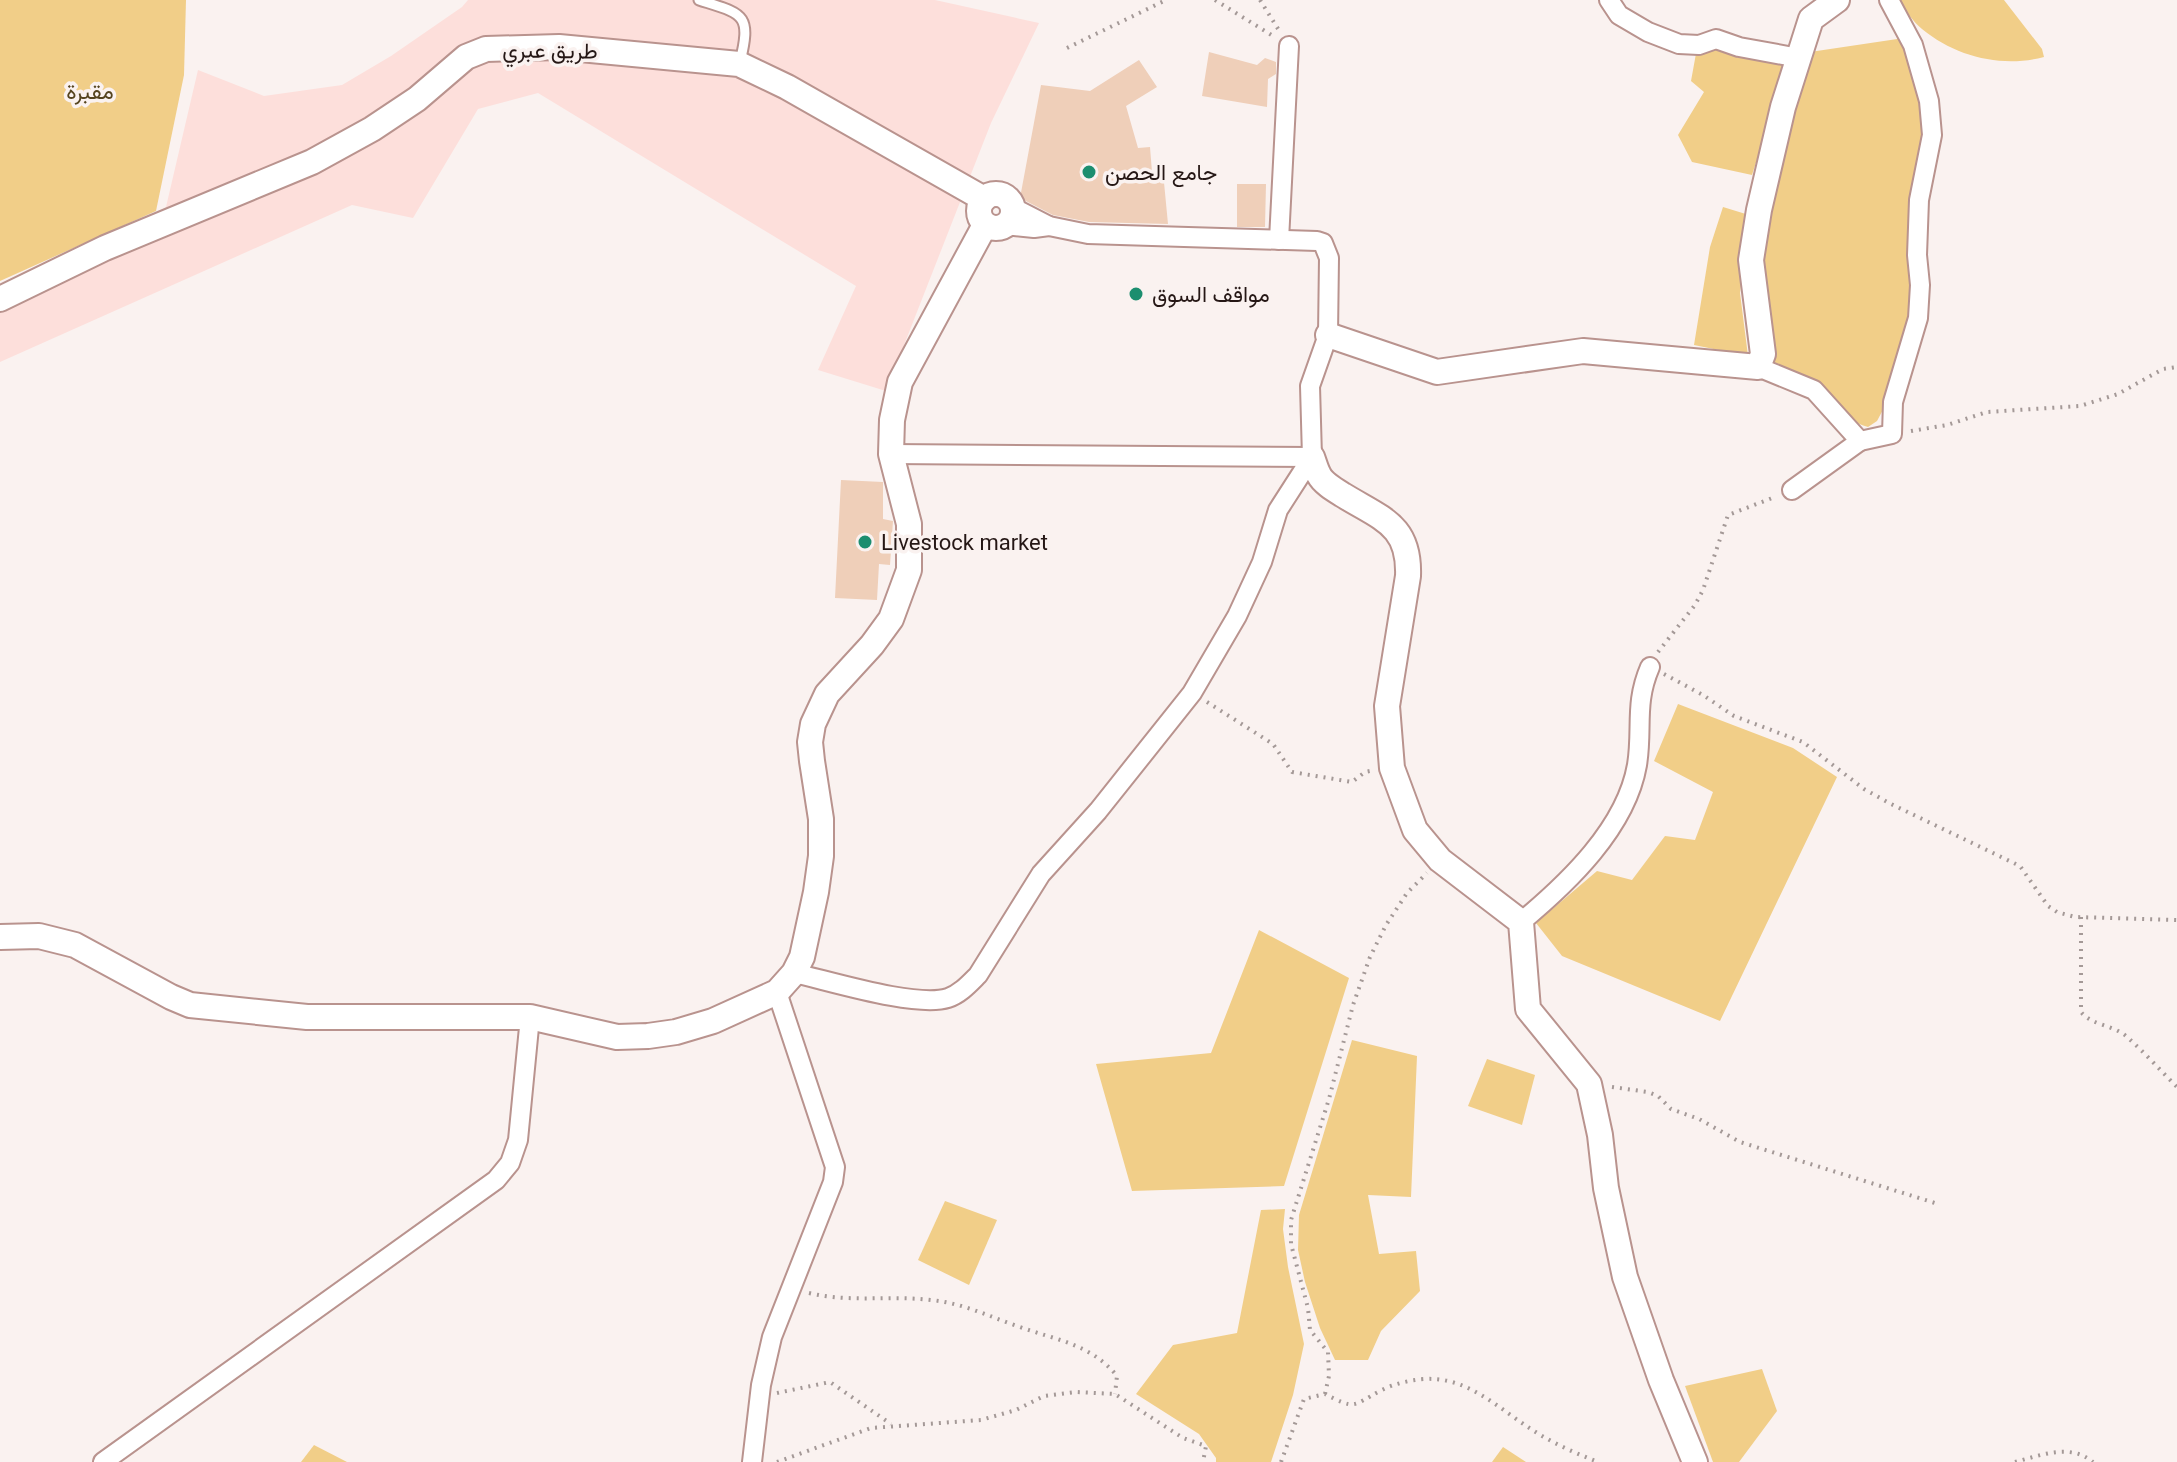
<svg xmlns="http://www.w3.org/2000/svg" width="2177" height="1462" font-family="Roboto,Vazirmatn,sans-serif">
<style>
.built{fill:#fddfdb}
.green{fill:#f1ce88}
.building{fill:#efcfb9}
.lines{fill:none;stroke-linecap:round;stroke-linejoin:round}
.service-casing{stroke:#b9938e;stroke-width:13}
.minor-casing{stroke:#b9938e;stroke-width:22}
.tertiary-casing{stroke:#b9938e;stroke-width:28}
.path{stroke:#a49997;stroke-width:4;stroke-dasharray:2 6;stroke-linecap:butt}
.service{stroke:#fff;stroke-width:9}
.minor{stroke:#fff;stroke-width:18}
.tertiary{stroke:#fff;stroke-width:24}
.poi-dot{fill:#1c8e6f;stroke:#faf2f0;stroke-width:3}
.labels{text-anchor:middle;stroke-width:7;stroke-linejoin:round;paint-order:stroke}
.street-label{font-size:22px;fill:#251715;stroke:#faf2f0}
.park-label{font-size:22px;fill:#55441f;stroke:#faf2f0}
.poi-label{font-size:22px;fill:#251715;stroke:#faf2f0;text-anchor:start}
</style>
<rect width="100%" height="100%" fill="#faf2f0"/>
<path class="built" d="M 468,0 L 935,0 L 1039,23 L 991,123 L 886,391 L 818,370 L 856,286 L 538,93 L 478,109 L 413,218 L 352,205 L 0,362 L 0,293 L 166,207 L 198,70 L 264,96 L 342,85 L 391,56 L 462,7 Z"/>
<g class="green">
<path d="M 0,0 L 186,0 L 184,75 L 156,211 L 0,281 Z"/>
<path d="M 1897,0 L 2004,0 L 2042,49 L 2044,57 C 2002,68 1956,57 1922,29 C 1913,22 1905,9 1897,0 Z"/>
<path d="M 1904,38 L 1920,91 L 1924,124 L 1914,282 L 1911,315 L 1885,406 L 1877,421 L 1868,427 C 1838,419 1804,379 1773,363 L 1759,264 L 1780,144 L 1810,52 Z"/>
<path d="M 1697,48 L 1716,48 L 1788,62 L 1752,175 L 1692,162 L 1678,135 L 1704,92 L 1691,81 Z"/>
<path d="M 1723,207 L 1749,215 L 1740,293 L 1748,356 L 1694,345 L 1710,247 Z"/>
<path d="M 1678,704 L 1793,748 L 1837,777 L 1720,1021 L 1562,956 L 1536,923 L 1597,871 L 1632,880 L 1665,836 L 1695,840 L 1713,792 L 1654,761 Z"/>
<path d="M 1259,930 L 1349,978 L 1284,1186 L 1132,1191 L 1096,1064 L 1211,1053 Z"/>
<path d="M 1352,1040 L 1417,1056 L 1411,1197 L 1368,1195 L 1379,1254 L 1416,1251 L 1420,1291 L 1381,1331 L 1368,1360 L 1335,1360 L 1320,1328 L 1305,1282 L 1298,1250 L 1299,1215 Z"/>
<path d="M 1487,1059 L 1535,1075 L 1522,1125 L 1468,1106 Z"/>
<path d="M 945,1201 L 997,1220 L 969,1285 L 918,1260 Z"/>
<path d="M 1285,1209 L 1283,1229 L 1288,1267 L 1304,1344 L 1293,1395 L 1271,1462 L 1216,1462 L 1216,1458 L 1199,1434 L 1136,1394 L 1173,1345 L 1237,1333 L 1261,1210 Z"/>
<path d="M 1762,1369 L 1777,1411 L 1739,1462 L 1713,1462 L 1685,1386 Z"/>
<path d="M 314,1445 L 347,1462 L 301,1462 Z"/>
<path d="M 1503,1447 L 1526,1462 L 1492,1462 Z"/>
</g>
<g class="building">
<path d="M 1209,52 L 1257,65 L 1265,58 L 1276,62 L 1276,74 L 1268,79 L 1267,107 L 1202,96 Z"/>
<path d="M 1139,60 L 1157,87 L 1126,106 L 1138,148 L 1150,147 L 1152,172 L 1163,172 L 1168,224 L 1089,222 L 1053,215 L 1020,198 L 1041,85 L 1090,91 Z"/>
<path d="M 1237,184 L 1266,184 L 1265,227 L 1237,227 Z"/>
<path d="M 841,480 L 883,482 L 883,519 L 893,521 L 890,565 L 879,564 L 877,600 L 835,598 Z"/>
</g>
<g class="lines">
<defs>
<path id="service" d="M 699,0 C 743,14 752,13 740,62"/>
<g id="minor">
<path d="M 1609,0 L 1619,15 L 1648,32 L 1679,44 L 1699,45 L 1716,39 L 1739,47 L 1799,58"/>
<path d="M 1005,225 L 1034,228 L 1049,226"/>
<path d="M 1279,240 L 1289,46"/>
<path d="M 1758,367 L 1814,390 L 1860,441 L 1792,490"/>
<path d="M 1860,441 L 1892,434 L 1893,402 L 1918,318 L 1920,285 L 1917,255 L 1919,200 L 1932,135 L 1929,101 L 1913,45 L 1889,0"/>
<path d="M 891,454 L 1312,457 L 1310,386 L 1328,335 L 1329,258 L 1323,243 L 1317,241 L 1088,234 L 1049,226 L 1012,207"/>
<path d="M 1521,922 C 1568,883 1626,828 1637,765 C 1643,728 1634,704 1650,667"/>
<path d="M 794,973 C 830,981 916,1008 948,998 C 960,994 969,984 978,975 L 1041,874 L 1098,811 L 1192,693 L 1237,616 L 1262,562 L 1278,510 L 1312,457"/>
<path d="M 103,1462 L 496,1180 L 510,1163 L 518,1140 L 530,1017"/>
<path d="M 752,1462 L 761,1385 L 772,1337 L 833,1182 L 835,1167 L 777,992"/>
</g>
<g id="tertiary">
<circle cx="996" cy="211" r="17"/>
<path d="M 0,299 L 105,248 L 312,162 L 372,129 L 417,99 L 466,57 L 486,49 L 559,47 L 739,64 L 787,87 L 984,199"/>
<path d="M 1328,335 L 1437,372 L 1583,351 L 1758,367 L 1763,354 L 1751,260 L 1759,210 L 1783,107 L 1811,19 L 1837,0"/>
<path d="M 1312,457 C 1314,462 1316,470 1319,475 C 1323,483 1335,490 1343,495 C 1382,519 1410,525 1408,576 L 1387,706 L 1392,768 L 1415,830 L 1440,860 L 1521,922 L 1528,1009 L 1589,1084 L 1600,1135 L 1606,1188 L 1625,1277 L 1661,1380 L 1695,1462"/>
<path d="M 0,937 L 39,936 L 75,945 L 171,997 L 190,1005 L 307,1017 L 530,1017 L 617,1037 L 648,1036 L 676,1032 L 713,1021 L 777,992 L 794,973 L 802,957 L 816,892 L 821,856 L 821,819 L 812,761 L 810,742 L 813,724 L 827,694 L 872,645 L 891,619 L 909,570 L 909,524 L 891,454 L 892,420 L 900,382 L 985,225"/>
</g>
</defs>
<use href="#service" class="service-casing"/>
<use href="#minor" class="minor-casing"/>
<use href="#tertiary" class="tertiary-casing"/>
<g class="path">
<path d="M 1215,0 L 1273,36"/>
<path d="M 1260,0 L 1280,32"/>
<path d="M 1067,48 L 1166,0"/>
<path d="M 1911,431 L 1947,425 L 1987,412 L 2080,406 L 2118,394 L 2163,369 L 2177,367"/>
<path d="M 1658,652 L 1695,605 L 1703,590 L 1728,515 L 1775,497"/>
<path d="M 1664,674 L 1703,695 L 1734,716 L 1803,742 L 1864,789 L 1891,804 L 2020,866 L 2048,906 L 2057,912 L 2075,917 L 2177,920"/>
<path d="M 1207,702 L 1273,744 L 1292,772 L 1352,782 L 1365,772 L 1370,771"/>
<path d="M 2081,917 L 2081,1012 C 2091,1025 2113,1025 2126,1036 C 2144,1052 2160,1070 2177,1087"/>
<path d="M 1612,1087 L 1648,1092 L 1658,1096 L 1671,1109 L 1699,1119 L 1740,1142 L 1935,1203"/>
<path d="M 809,1293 C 852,1303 889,1295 931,1300 C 963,1303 990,1317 1020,1327 C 1056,1340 1091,1344 1117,1376 L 1115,1394"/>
<path d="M 777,1393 L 830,1382 L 891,1424"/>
<path d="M 1325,1394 L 1329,1376 L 1328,1352 L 1310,1330 L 1308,1308 L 1291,1244 L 1291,1220 L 1329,1099 L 1353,1005 L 1370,957 L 1386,925 L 1407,893 L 1427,873"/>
<path d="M 777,1462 L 871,1428 L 981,1420 L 1016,1410 L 1044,1396 L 1076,1392 L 1115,1394 L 1183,1438 L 1206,1446 L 1203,1462"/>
<path d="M 1281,1462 L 1304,1399 L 1325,1394 C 1356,1410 1352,1406 1380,1391 C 1394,1383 1418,1378 1434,1379 C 1472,1381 1501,1410 1531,1429 C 1552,1443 1575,1453 1598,1462"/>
<path d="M 2015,1462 C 2042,1455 2070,1443 2093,1462"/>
</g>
<use href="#service" class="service"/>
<use href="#minor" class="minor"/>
<use href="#tertiary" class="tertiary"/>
</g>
<g class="poi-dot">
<circle cx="1089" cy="172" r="8"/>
<circle cx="1136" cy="294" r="8"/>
<circle cx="865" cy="542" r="8"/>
</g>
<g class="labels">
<g class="street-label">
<text transform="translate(550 50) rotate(1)" y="8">طريق عبري</text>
</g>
<g class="park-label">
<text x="90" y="99">مقبرة</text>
</g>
<g class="poi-label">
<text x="1105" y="180">جامع الحصن</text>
<text x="1152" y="302">مواقف السوق</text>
<text x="881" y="550">Livestock market</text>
</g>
</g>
</svg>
